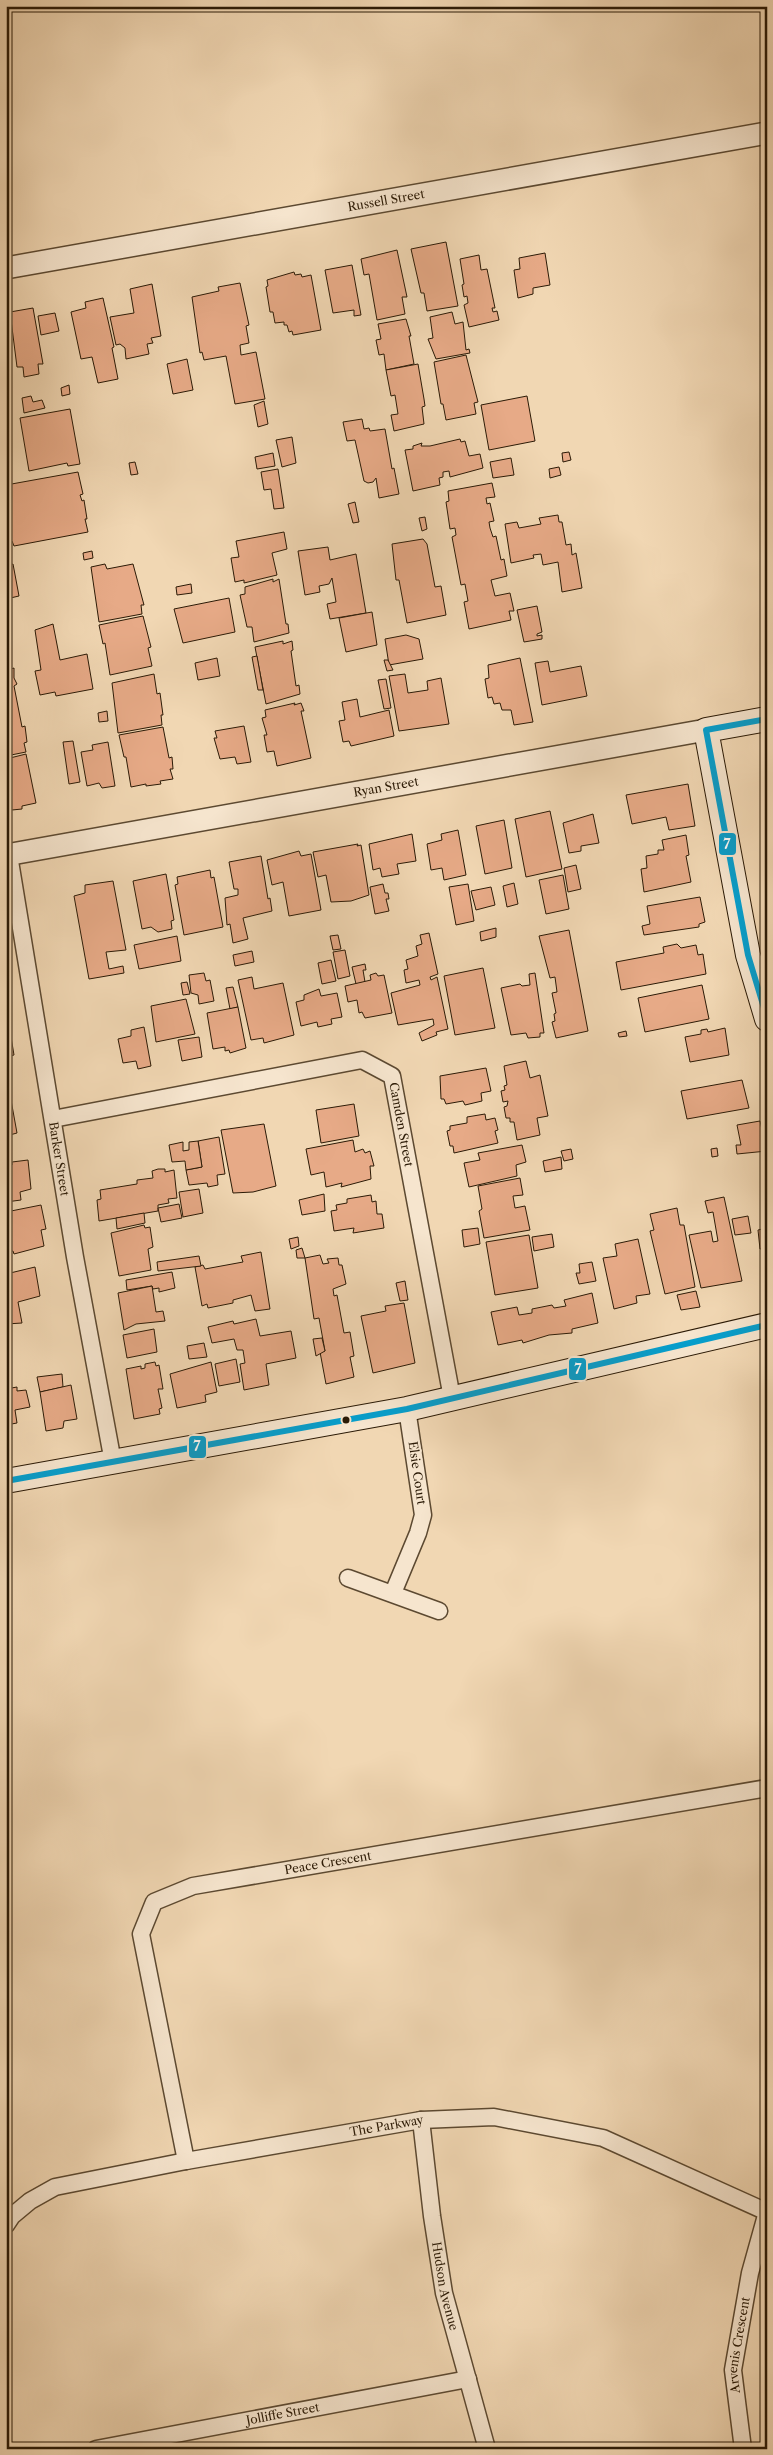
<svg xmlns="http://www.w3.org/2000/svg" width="773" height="2455" font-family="'Libre Caslon Text',serif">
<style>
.building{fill:#e7aa87;stroke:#2b1a06}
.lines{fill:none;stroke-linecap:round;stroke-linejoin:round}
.minor-casing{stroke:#5c4931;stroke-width:19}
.tertiary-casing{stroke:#5c4931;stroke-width:24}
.secondary-casing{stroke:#2b1a06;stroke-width:26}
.minor{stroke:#f6e5ce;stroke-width:16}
.tertiary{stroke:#f6e5ce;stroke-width:21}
.secondary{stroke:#f6e5ce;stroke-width:24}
.bus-1-casing{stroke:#f6e5ce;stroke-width:10}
.bus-1{stroke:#069ecc;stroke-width:6}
.bus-dot{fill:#2b1a06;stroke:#f6e5ce;stroke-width:2}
.labels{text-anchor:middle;stroke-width:4;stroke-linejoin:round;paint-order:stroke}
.street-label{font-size:12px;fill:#2b1a06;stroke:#f6e5ce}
.line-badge{stroke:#f6e5ce;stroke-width:2}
.badge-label{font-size:14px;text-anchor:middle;font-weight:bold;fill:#fff}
</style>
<rect width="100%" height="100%" fill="#f1d7b3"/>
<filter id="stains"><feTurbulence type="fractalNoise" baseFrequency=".004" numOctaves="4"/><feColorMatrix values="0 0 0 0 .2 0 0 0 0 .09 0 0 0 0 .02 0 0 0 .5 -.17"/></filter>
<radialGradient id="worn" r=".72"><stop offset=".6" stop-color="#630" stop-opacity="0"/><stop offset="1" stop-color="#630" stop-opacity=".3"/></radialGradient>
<g class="building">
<path d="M 446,242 L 458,306 L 427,311 L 424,293 L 421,293 L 411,249 Z"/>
<path d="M 397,250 L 407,297 L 402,297 L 405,314 L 377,320 L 369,274 L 364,275 L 361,259 Z"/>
<path d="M 545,253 L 550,285 L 533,288 L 533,294 L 518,298 L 514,270 L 520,269 L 519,258 Z"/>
<path d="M 479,255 L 481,270 L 487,269 L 495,308 L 492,308 L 493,312 L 497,311 L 499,320 L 469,327 L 464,305 L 468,303 L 467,296 L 464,297 L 462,285 L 464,284 L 460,259 Z"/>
<path d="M 352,265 L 361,315 L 354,316 L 354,310 L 333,313 L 325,270 Z"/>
<path d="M 294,272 L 295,275 L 301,274 L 302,277 L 311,275 L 321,330 L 293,335 L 292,331 L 289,332 L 287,325 L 284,325 L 284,322 L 275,323 L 273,312 L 270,312 L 266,287 L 268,286 L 267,280 Z"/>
<path d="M 240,283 L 249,325 L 246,326 L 249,343 L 240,345 L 241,355 L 256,352 L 265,399 L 235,404 L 226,356 L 204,360 L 202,352 L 200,353 L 192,297 L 219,291 L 218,287 Z"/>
<path d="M 152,284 L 161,336 L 151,338 L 153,343 L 147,344 L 149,354 L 126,359 L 125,348 L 120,344 L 116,345 L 110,317 L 134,313 L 130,289 Z"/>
<path d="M 103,298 L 114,347 L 112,348 L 118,379 L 98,383 L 92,357 L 81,359 L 71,312 L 86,308 L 85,302 Z"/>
<path d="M 33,308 L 43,364 L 38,364 L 39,374 L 24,377 L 23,367 L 17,367 L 10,312 Z"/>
<path d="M 452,312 L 455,324 L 463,322 L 466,350 L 469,349 L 470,353 L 436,359 L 428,339 L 433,338 L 430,317 Z"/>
<path d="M 55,313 L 59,331 L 41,335 L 38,316 Z"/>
<path d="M 406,319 L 411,336 L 409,336 L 414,364 L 386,370 L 384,354 L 379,355 L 376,340 L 381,339 L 378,324 Z"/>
<path d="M 466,355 L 478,402 L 474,403 L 476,414 L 446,420 L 443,404 L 441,404 L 434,362 Z"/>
<path d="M 187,359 L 193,390 L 173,394 L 167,364 Z"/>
<path d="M 418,364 L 424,399 L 425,406 L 422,407 L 424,424 L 394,431 L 391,415 L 398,414 L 395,395 L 391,396 L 386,370 Z"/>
<path d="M 69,385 L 70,394 L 62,396 L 61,388 Z"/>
<path d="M 31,396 L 33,402 L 42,400 L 45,408 L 24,413 L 22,398 Z"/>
<path d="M 527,396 L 535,441 L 489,450 L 481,405 Z"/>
<path d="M 264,401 L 268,424 L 258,427 L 254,405 Z"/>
<path d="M 70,409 L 80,464 L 68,466 L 67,463 L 29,471 L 20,418 Z"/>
<path d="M 362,419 L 364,429 L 369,428 L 370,431 L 385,429 L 392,469 L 394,468 L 399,494 L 379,498 L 376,478 L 373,482 L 368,483 L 364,481 L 355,440 L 347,441 L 343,422 Z"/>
<path d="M 292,437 L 296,463 L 282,467 L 276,440 Z"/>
<path d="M 460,439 L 461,442 L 465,441 L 469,456 L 480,454 L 483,468 L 450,477 L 449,471 L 443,472 L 443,477 L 439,478 L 440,485 L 413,491 L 405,450 L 413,449 L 413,446 L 422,443 L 421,446 L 430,446 Z"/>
<path d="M 569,452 L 571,460 L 563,462 L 562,453 Z"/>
<path d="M 273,453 L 275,466 L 257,469 L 255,457 Z"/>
<path d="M 511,458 L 514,475 L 493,478 L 490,462 Z"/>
<path d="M 135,462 L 138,474 L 131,475 L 129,463 Z"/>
<path d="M 559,467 L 561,475 L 550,478 L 549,469 Z"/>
<path d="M 278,469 L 284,508 L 274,509 L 271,489 L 264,490 L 261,472 Z"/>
<path d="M 78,472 L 83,494 L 80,495 L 82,501 L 84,500 L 87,519 L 85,519 L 88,532 L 14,546 L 12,541 L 7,543 L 6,485 Z"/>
<path d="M 492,483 L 495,497 L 486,498 L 487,504 L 490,503 L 494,521 L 489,522 L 490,528 L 493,537 L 496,536 L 501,560 L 504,559 L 507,576 L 491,580 L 495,596 L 510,593 L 514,611 L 509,611 L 511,620 L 469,629 L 464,602 L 468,601 L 465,584 L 461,585 L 452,537 L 456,535 L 455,528 L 450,529 L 446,502 L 449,501 L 448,491 Z"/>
<path d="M 355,502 L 359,522 L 353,523 L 348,504 Z"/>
<path d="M 558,515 L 559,522 L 562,522 L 566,545 L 571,544 L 572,555 L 576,553 L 582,588 L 562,592 L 558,562 L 543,565 L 541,554 L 533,555 L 534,558 L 511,563 L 505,524 L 517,522 L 519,528 L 541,524 L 539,518 Z"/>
<path d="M 425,517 L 427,529 L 422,531 L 419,518 Z"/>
<path d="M 284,532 L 287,549 L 272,553 L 277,575 L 244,583 L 244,580 L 235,582 L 231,558 L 239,557 L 236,541 Z"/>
<path d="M 423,539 L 427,544 L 435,587 L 441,586 L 446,615 L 407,623 L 399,580 L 396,580 L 392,544 Z"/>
<path d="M 328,547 L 330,560 L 356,554 L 366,613 L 330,619 L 327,604 L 336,602 L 332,578 L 329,584 L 319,586 L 320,592 L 305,595 L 298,551 Z"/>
<path d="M 92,551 L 93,558 L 84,560 L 83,553 Z"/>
<path d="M 13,564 L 19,596 L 6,599 L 6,566 Z"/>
<path d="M 105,564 L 107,569 L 133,564 L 144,605 L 141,605 L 142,614 L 99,622 L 91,567 Z"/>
<path d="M 273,579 L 273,582 L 279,579 L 286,624 L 288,624 L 289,633 L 254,642 L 252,627 L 247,627 L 240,595 L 245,594 L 245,587 Z"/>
<path d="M 191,584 L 192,593 L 177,595 L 176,587 Z"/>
<path d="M 229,598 L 235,632 L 183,643 L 174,609 Z"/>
<path d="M 537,606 L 542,632 L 537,634 L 537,636 L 542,635 L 542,639 L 524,642 L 517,610 Z"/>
<path d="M 372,612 L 377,645 L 346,652 L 339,618 Z"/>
<path d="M 143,616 L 151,647 L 148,648 L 152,666 L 110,675 L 105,643 L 103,644 L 99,625 Z"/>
<path d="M 53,624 L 60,660 L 87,654 L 93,689 L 56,696 L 55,692 L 40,695 L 35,671 L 41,670 L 35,630 Z"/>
<path d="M 7,632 L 10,658 L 6,658 L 6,633 Z"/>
<path d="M 406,635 L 419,639 L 423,659 L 389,665 L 385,639 Z"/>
<path d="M 283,641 L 283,644 L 292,641 L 293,650 L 291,651 L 296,686 L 299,685 L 300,694 L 266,704 L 255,647 Z"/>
<path d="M 257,656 L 263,690 L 258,690 L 252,657 Z"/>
<path d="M 217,658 L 220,676 L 198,680 L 195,663 Z"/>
<path d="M 520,658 L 533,722 L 514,725 L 511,710 L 502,710 L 500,703 L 494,704 L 492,697 L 488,698 L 485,679 L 489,678 L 488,665 Z"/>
<path d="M 10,660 L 11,669 L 14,668 L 14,678 L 17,684 L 14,686 L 22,727 L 25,726 L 27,742 L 24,743 L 26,752 L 6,756 L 6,661 Z"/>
<path d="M 384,660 L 388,660 L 393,670 L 387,671 Z"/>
<path d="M 548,661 L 550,672 L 581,666 L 587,696 L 542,705 L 535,663 Z"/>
<path d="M 154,674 L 157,694 L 160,693 L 163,715 L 161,715 L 162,725 L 118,733 L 112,683 Z"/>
<path d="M 405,674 L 408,693 L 428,690 L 427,681 L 441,678 L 449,724 L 399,731 L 389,676 Z"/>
<path d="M 386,679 L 391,708 L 384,709 L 378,680 Z"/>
<path d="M 357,699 L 360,717 L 389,710 L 394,736 L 351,746 L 349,741 L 343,742 L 339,721 L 345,720 L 342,702 Z"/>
<path d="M 295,703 L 294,705 L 301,703 L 304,711 L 301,711 L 311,758 L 277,766 L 274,751 L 267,752 L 264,735 L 267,735 L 262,718 L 266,717 L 265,710 Z"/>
<path d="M 107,711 L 108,721 L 99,722 L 98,713 Z"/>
<path d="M 244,726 L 251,762 L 237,764 L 235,757 L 220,759 L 214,738 L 217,738 L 215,731 Z"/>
<path d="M 163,727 L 169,758 L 172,757 L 173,769 L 170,769 L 173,779 L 160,781 L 161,784 L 146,786 L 146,784 L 131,787 L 126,757 L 124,757 L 119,735 Z"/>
<path d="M 73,741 L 80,782 L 69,784 L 63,742 Z"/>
<path d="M 108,742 L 115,786 L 102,788 L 99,783 L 87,786 L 81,752 L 93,750 L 92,745 Z"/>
<path d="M 26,754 L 36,803 L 22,806 L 22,809 L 12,810 L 11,807 L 6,808 L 6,812 L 6,759 Z"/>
<path d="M 688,784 L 695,826 L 669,830 L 666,817 L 632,824 L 626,795 Z"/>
<path d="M 550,811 L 562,869 L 526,877 L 515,819 Z"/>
<path d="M 593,814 L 599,843 L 581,846 L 581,851 L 569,853 L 563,823 Z"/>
<path d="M 504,820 L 512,868 L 485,874 L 476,826 Z"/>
<path d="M 458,830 L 466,875 L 444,880 L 442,868 L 431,870 L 427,844 L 442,840 L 441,834 Z"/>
<path d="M 412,834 L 416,861 L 397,864 L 399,874 L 382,877 L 380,868 L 373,870 L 369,844 Z"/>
<path d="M 686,835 L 689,855 L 686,856 L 691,882 L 644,892 L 641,869 L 647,868 L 646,856 L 658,854 L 658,850 L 664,850 L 662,840 Z"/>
<path d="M 358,844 L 357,846 L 361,845 L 369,895 L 351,901 L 331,902 L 326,875 L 318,877 L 313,852 Z"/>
<path d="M 299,851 L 301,856 L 311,854 L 321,910 L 289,916 L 283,882 L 272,885 L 267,860 Z"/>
<path d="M 261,856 L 268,899 L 270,898 L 272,911 L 243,918 L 248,939 L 233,943 L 230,924 L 227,925 L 225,898 L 238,895 L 238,889 L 234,889 L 229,862 Z"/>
<path d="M 576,865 L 581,889 L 568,892 L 564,868 Z"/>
<path d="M 210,870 L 211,878 L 214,877 L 223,927 L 184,935 L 175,885 L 178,884 L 177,877 Z"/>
<path d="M 166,874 L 174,920 L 171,921 L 172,929 L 158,932 L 151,927 L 142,929 L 133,881 Z"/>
<path d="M 563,875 L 569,909 L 546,914 L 539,880 Z"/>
<path d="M 113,881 L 126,950 L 106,952 L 109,969 L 123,966 L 124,973 L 89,979 L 74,896 L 85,893 L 85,885 Z"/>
<path d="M 514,883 L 518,904 L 507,907 L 503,886 Z"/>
<path d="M 383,884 L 385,893 L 388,893 L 389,899 L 386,899 L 389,911 L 375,914 L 370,887 Z"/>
<path d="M 468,884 L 474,921 L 456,925 L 449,887 Z"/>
<path d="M 491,887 L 495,905 L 476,910 L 471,891 Z"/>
<path d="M 700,897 L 705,922 L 699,924 L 699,927 L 644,935 L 642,926 L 650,924 L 647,906 Z"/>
<path d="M 496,928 L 496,937 L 481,941 L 480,932 Z"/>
<path d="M 569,930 L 588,1031 L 556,1038 L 552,1022 L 555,1021 L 554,1014 L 556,1013 L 552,993 L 557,992 L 555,977 L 550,978 L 539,936 Z"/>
<path d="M 429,933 L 438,974 L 430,977 L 431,980 L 437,977 L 448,1029 L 436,1032 L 437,1035 L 422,1041 L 419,1033 L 434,1025 L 433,1019 L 398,1025 L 391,993 L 420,985 L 419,980 L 406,983 L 404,970 L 408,969 L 406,960 L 418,956 L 416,946 L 422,944 L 420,935 Z"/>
<path d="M 338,935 L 341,949 L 333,950 L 330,936 Z"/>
<path d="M 177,936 L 181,961 L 139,969 L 134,945 Z"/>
<path d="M 677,944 L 681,948 L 696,945 L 698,955 L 703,954 L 706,974 L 621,990 L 616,962 L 664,953 L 663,947 Z"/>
<path d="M 345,950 L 350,976 L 338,979 L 333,952 Z"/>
<path d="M 252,951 L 254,962 L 235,966 L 233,955 Z"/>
<path d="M 331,960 L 336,981 L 322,984 L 318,963 Z"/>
<path d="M 365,964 L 366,970 L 363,970 L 365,982 L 356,984 L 352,967 Z"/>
<path d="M 483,968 L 495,1028 L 455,1035 L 444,976 Z"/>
<path d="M 204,973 L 206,981 L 210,980 L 214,1001 L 199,1004 L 198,995 L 191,993 L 189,975 Z"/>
<path d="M 376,973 L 378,976 L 384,975 L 392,1013 L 365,1018 L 362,1012 L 359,1013 L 357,1000 L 348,1002 L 345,986 L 371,980 L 370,975 Z"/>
<path d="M 535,973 L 544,1033 L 540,1033 L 540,1037 L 528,1038 L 526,1033 L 511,1035 L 501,988 L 520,984 L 522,986 L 530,985 L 529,974 Z"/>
<path d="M 252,977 L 254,989 L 283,983 L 294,1035 L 264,1043 L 263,1038 L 251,1040 L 238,980 Z"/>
<path d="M 187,982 L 190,994 L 183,995 L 181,983 Z"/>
<path d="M 702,985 L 709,1019 L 645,1032 L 638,998 Z"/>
<path d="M 233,987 L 238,1007 L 230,1009 L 226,988 Z"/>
<path d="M 319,989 L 321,996 L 337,993 L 342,1017 L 331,1019 L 332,1024 L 318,1027 L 317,1022 L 301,1026 L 296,1002 L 304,1000 L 304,995 Z"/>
<path d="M 186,999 L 195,1034 L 156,1042 L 151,1006 Z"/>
<path d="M 238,1007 L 246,1048 L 230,1053 L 229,1050 L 225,1051 L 225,1047 L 213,1049 L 207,1013 Z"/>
<path d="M 144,1027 L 151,1066 L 138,1069 L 136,1061 L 123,1063 L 118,1039 L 131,1036 L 131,1030 Z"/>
<path d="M 725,1028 L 729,1055 L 690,1062 L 685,1037 L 701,1034 L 701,1030 L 707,1029 L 708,1032 Z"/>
<path d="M 6,1031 L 10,1031 L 14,1055 L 6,1057 Z"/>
<path d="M 626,1031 L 627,1036 L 619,1037 L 618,1033 Z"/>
<path d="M 199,1037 L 202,1057 L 182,1061 L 178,1040 Z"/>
<path d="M 526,1061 L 530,1078 L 540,1075 L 548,1116 L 537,1118 L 540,1135 L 517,1140 L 514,1122 L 510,1122 L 510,1118 L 506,1118 L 504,1107 L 507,1106 L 508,1101 L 503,1102 L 501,1091 L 505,1090 L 504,1086 L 507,1085 L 504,1066 Z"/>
<path d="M 486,1068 L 491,1091 L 481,1093 L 482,1101 L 465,1105 L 463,1101 L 446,1104 L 444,1099 L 441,1099 L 440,1076 Z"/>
<path d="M 742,1080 L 749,1108 L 687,1119 L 681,1091 Z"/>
<path d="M 6,1100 L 11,1100 L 17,1133 L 6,1136 Z"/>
<path d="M 354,1104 L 359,1136 L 321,1143 L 316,1110 Z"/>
<path d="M 485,1114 L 486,1120 L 495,1118 L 498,1130 L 495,1131 L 498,1143 L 454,1153 L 453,1146 L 450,1146 L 447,1131 L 450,1130 L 450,1126 L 467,1123 L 467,1117 Z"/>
<path d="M 760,1121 L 767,1151 L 737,1154 L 736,1145 L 741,1145 L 737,1125 Z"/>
<path d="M 264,1124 L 276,1186 L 253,1192 L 233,1193 L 221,1130 Z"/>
<path d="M 219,1137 L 225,1174 L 217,1175 L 218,1185 L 208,1187 L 207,1183 L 189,1185 L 186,1170 L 202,1167 L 198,1141 Z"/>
<path d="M 353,1140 L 355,1152 L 363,1149 L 365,1153 L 370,1151 L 374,1166 L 370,1166 L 371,1179 L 341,1187 L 342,1183 L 326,1187 L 324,1172 L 311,1175 L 306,1149 Z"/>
<path d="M 198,1141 L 202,1167 L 186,1170 L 185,1161 L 172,1162 L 169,1145 L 183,1142 L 183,1151 L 189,1150 L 189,1142 Z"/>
<path d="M 522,1145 L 526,1162 L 516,1165 L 517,1176 L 469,1187 L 464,1163 L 480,1160 L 478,1153 Z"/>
<path d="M 717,1148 L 718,1156 L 712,1157 L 711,1149 Z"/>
<path d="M 571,1149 L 573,1159 L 564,1161 L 561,1151 Z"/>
<path d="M 561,1157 L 562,1169 L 545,1172 L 543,1161 Z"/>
<path d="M 28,1160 L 31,1189 L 20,1192 L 21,1200 L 6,1202 L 6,1166 L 12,1165 L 12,1162 Z"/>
<path d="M 158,1169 L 165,1169 L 165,1172 L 174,1170 L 177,1198 L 168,1199 L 169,1203 L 158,1205 L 158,1211 L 99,1221 L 97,1200 L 101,1199 L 100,1190 L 137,1184 L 137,1180 L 153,1178 L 152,1171 Z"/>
<path d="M 520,1178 L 523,1195 L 513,1196 L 515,1208 L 525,1206 L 530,1230 L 484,1238 L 479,1211 L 482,1209 L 478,1186 Z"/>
<path d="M 199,1189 L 203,1213 L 183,1217 L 179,1192 Z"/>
<path d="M 324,1194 L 325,1211 L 302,1215 L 299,1200 Z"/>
<path d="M 371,1195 L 372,1202 L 376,1201 L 377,1214 L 382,1214 L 384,1228 L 353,1233 L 354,1228 L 334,1231 L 331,1211 L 337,1210 L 336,1205 L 347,1203 L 347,1199 Z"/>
<path d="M 724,1197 L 742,1281 L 701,1288 L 689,1235 L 711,1231 L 713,1242 L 718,1241 L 713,1212 L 708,1213 L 705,1201 Z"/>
<path d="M 179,1204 L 182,1218 L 161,1222 L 158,1208 Z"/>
<path d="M 41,1205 L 46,1229 L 41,1230 L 44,1246 L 14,1254 L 13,1251 L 6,1252 L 6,1212 Z"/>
<path d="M 677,1208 L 680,1225 L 684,1225 L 695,1287 L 665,1294 L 650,1231 L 654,1230 L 650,1214 Z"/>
<path d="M 144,1213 L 145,1223 L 117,1229 L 116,1218 Z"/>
<path d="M 748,1216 L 751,1233 L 735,1235 L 732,1219 Z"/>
<path d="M 144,1225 L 145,1228 L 150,1227 L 153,1247 L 148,1249 L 151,1270 L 119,1276 L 111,1233 Z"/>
<path d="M 478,1228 L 480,1244 L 464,1247 L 462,1230 Z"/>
<path d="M 767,1228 L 767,1248 L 760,1249 L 758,1230 Z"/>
<path d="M 552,1234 L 554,1247 L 534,1251 L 532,1237 Z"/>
<path d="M 529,1235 L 538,1288 L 495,1295 L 486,1242 Z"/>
<path d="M 298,1237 L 299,1246 L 291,1249 L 289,1239 Z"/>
<path d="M 638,1239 L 650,1294 L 636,1296 L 637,1303 L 614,1309 L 603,1258 L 617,1256 L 615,1244 Z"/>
<path d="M 302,1248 L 305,1258 L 297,1258 L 296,1250 Z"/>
<path d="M 261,1252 L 270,1309 L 255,1311 L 251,1295 L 233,1300 L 233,1303 L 208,1308 L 207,1304 L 202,1306 L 195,1267 L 203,1265 L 205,1269 L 243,1262 L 241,1256 Z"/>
<path d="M 320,1255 L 323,1264 L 329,1263 L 327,1259 L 338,1258 L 339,1265 L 342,1265 L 346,1284 L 333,1289 L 334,1296 L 337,1295 L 344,1333 L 350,1332 L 354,1356 L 350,1357 L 354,1377 L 326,1384 L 320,1352 L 325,1351 L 319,1318 L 314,1319 L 305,1258 Z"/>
<path d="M 199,1256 L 201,1266 L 158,1271 L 157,1262 Z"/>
<path d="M 592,1262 L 596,1281 L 579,1284 L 576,1273 L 580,1273 L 579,1264 Z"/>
<path d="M 35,1267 L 40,1296 L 18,1302 L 22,1323 L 6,1324 L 6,1274 Z"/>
<path d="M 172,1272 L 175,1288 L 159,1292 L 159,1288 L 153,1289 L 152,1286 L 127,1290 L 126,1280 Z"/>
<path d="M 405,1281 L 408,1300 L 400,1301 L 396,1283 Z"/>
<path d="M 152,1286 L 156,1312 L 163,1311 L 165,1321 L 136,1324 L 124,1330 L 118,1293 Z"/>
<path d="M 696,1291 L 700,1307 L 681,1310 L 677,1295 Z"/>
<path d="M 592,1293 L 598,1323 L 572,1329 L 572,1333 L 549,1335 L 523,1343 L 522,1340 L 498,1345 L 491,1312 L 517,1307 L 519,1315 L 532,1313 L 532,1309 L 552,1305 L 554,1308 L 566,1306 L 564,1300 Z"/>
<path d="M 404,1303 L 415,1363 L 373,1373 L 361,1316 L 386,1311 L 385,1306 Z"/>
<path d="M 256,1319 L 260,1336 L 291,1331 L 296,1358 L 266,1364 L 269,1385 L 244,1390 L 240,1364 L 245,1363 L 243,1350 L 237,1350 L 234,1339 L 212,1343 L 208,1327 L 233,1321 L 234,1324 Z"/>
<path d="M 154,1329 L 157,1352 L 127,1358 L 123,1335 Z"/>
<path d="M 322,1338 L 325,1351 L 316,1356 L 313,1339 Z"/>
<path d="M 204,1343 L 207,1357 L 189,1359 L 187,1346 Z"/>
<path d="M 236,1359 L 240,1382 L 219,1386 L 215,1364 Z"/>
<path d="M 155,1362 L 156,1366 L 159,1365 L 163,1389 L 158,1389 L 162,1408 L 159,1409 L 160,1414 L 134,1419 L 126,1369 L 141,1366 L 141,1369 L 145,1368 L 145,1364 Z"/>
<path d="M 211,1362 L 217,1392 L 205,1395 L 206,1402 L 177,1408 L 170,1374 Z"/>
<path d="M 62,1374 L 63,1387 L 40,1392 L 37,1377 Z"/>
<path d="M 71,1385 L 77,1419 L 64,1421 L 63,1428 L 46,1431 L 40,1392 Z"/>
<path d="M 17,1387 L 17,1391 L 26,1390 L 30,1407 L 15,1410 L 17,1423 L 6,1425 L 6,1389 Z"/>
</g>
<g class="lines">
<defs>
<g id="minor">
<path id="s1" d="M 9,855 L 75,1257 L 113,1462"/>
<path id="s2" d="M 53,1119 L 362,1060 L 392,1076 L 452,1398"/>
<path d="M 348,1578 L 439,1611"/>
<path d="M 393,1593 L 418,1533 L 423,1515 L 407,1409"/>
<path id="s3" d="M 421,2120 L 432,2216 L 444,2293 L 487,2449"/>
<path id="s4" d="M 186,2161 L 141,1934 L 154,1902 L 193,1886 L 767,1788"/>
<path id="s5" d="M 6,2225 L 12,2216 L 30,2201 L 55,2187 L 186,2161 L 421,2120 L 494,2117 L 603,2138 L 767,2212"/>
<path id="s6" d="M 96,2449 L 468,2379"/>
<path id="s7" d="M 743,2449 L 733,2370 L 750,2273 L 767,2212"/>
</g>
<g id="tertiary">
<path id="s8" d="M 6,268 L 767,133"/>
<path id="s9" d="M 6,855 L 706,730"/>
</g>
<g id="secondary">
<path d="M 767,719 L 706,730 L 748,955 L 767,1019"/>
<path d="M 6,1481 L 407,1409 L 767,1325"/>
</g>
</defs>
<use href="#minor" class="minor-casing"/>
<use href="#tertiary" class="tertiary-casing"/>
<use href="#secondary" class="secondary-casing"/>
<use href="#minor" class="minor"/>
<use href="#tertiary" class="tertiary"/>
<use href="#secondary" class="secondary"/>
<defs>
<g id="bus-1">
<path d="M 767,719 L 706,730 L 748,955 L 767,1018"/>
<path d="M 6,1481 L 407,1409 L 767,1325"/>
</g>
</defs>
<use href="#bus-1" class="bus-1-casing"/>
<use href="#bus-1" class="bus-1"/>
</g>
<circle class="bus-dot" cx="346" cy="1420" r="4.5"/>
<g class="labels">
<g class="street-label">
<text dy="4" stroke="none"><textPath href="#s8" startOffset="386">Russell Street</textPath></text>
<text dy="4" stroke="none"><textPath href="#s9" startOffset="386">Ryan Street</textPath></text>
<text dy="4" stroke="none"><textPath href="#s2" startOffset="398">Camden Street</textPath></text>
<text dy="4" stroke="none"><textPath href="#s1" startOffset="308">Barker Street</textPath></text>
<text transform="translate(417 1473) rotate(82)" y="4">Elsie Court</text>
<text dy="4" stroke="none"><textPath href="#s4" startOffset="445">Peace Crescent</textPath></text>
<text dy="4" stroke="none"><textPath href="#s5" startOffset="400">The Parkway</textPath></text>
<text dy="4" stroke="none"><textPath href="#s3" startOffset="168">Hudson Avenue</textPath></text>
<text dy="4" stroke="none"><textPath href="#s7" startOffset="105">Arvenis Crescent</textPath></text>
<text dy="4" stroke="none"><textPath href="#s6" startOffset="190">Jolliffe Street</textPath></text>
</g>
</g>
<g class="line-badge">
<rect x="718" y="832" width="19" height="24" rx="5" fill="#069ecc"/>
<rect x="568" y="1357" width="19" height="24" rx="5" fill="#069ecc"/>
<rect x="188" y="1435" width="19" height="24" rx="5" fill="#069ecc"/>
</g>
<g class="badge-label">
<text x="727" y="849">7</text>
<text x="578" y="1374">7</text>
<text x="197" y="1451">7</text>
</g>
<rect width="773" height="2455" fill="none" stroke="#f1d7b3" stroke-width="25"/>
<rect x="8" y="8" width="758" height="2440" fill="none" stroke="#2b1a06" stroke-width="2.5"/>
<rect x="12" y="12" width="748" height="2430" fill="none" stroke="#2b1a06"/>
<rect width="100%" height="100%" filter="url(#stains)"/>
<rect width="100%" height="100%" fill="url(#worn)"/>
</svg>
